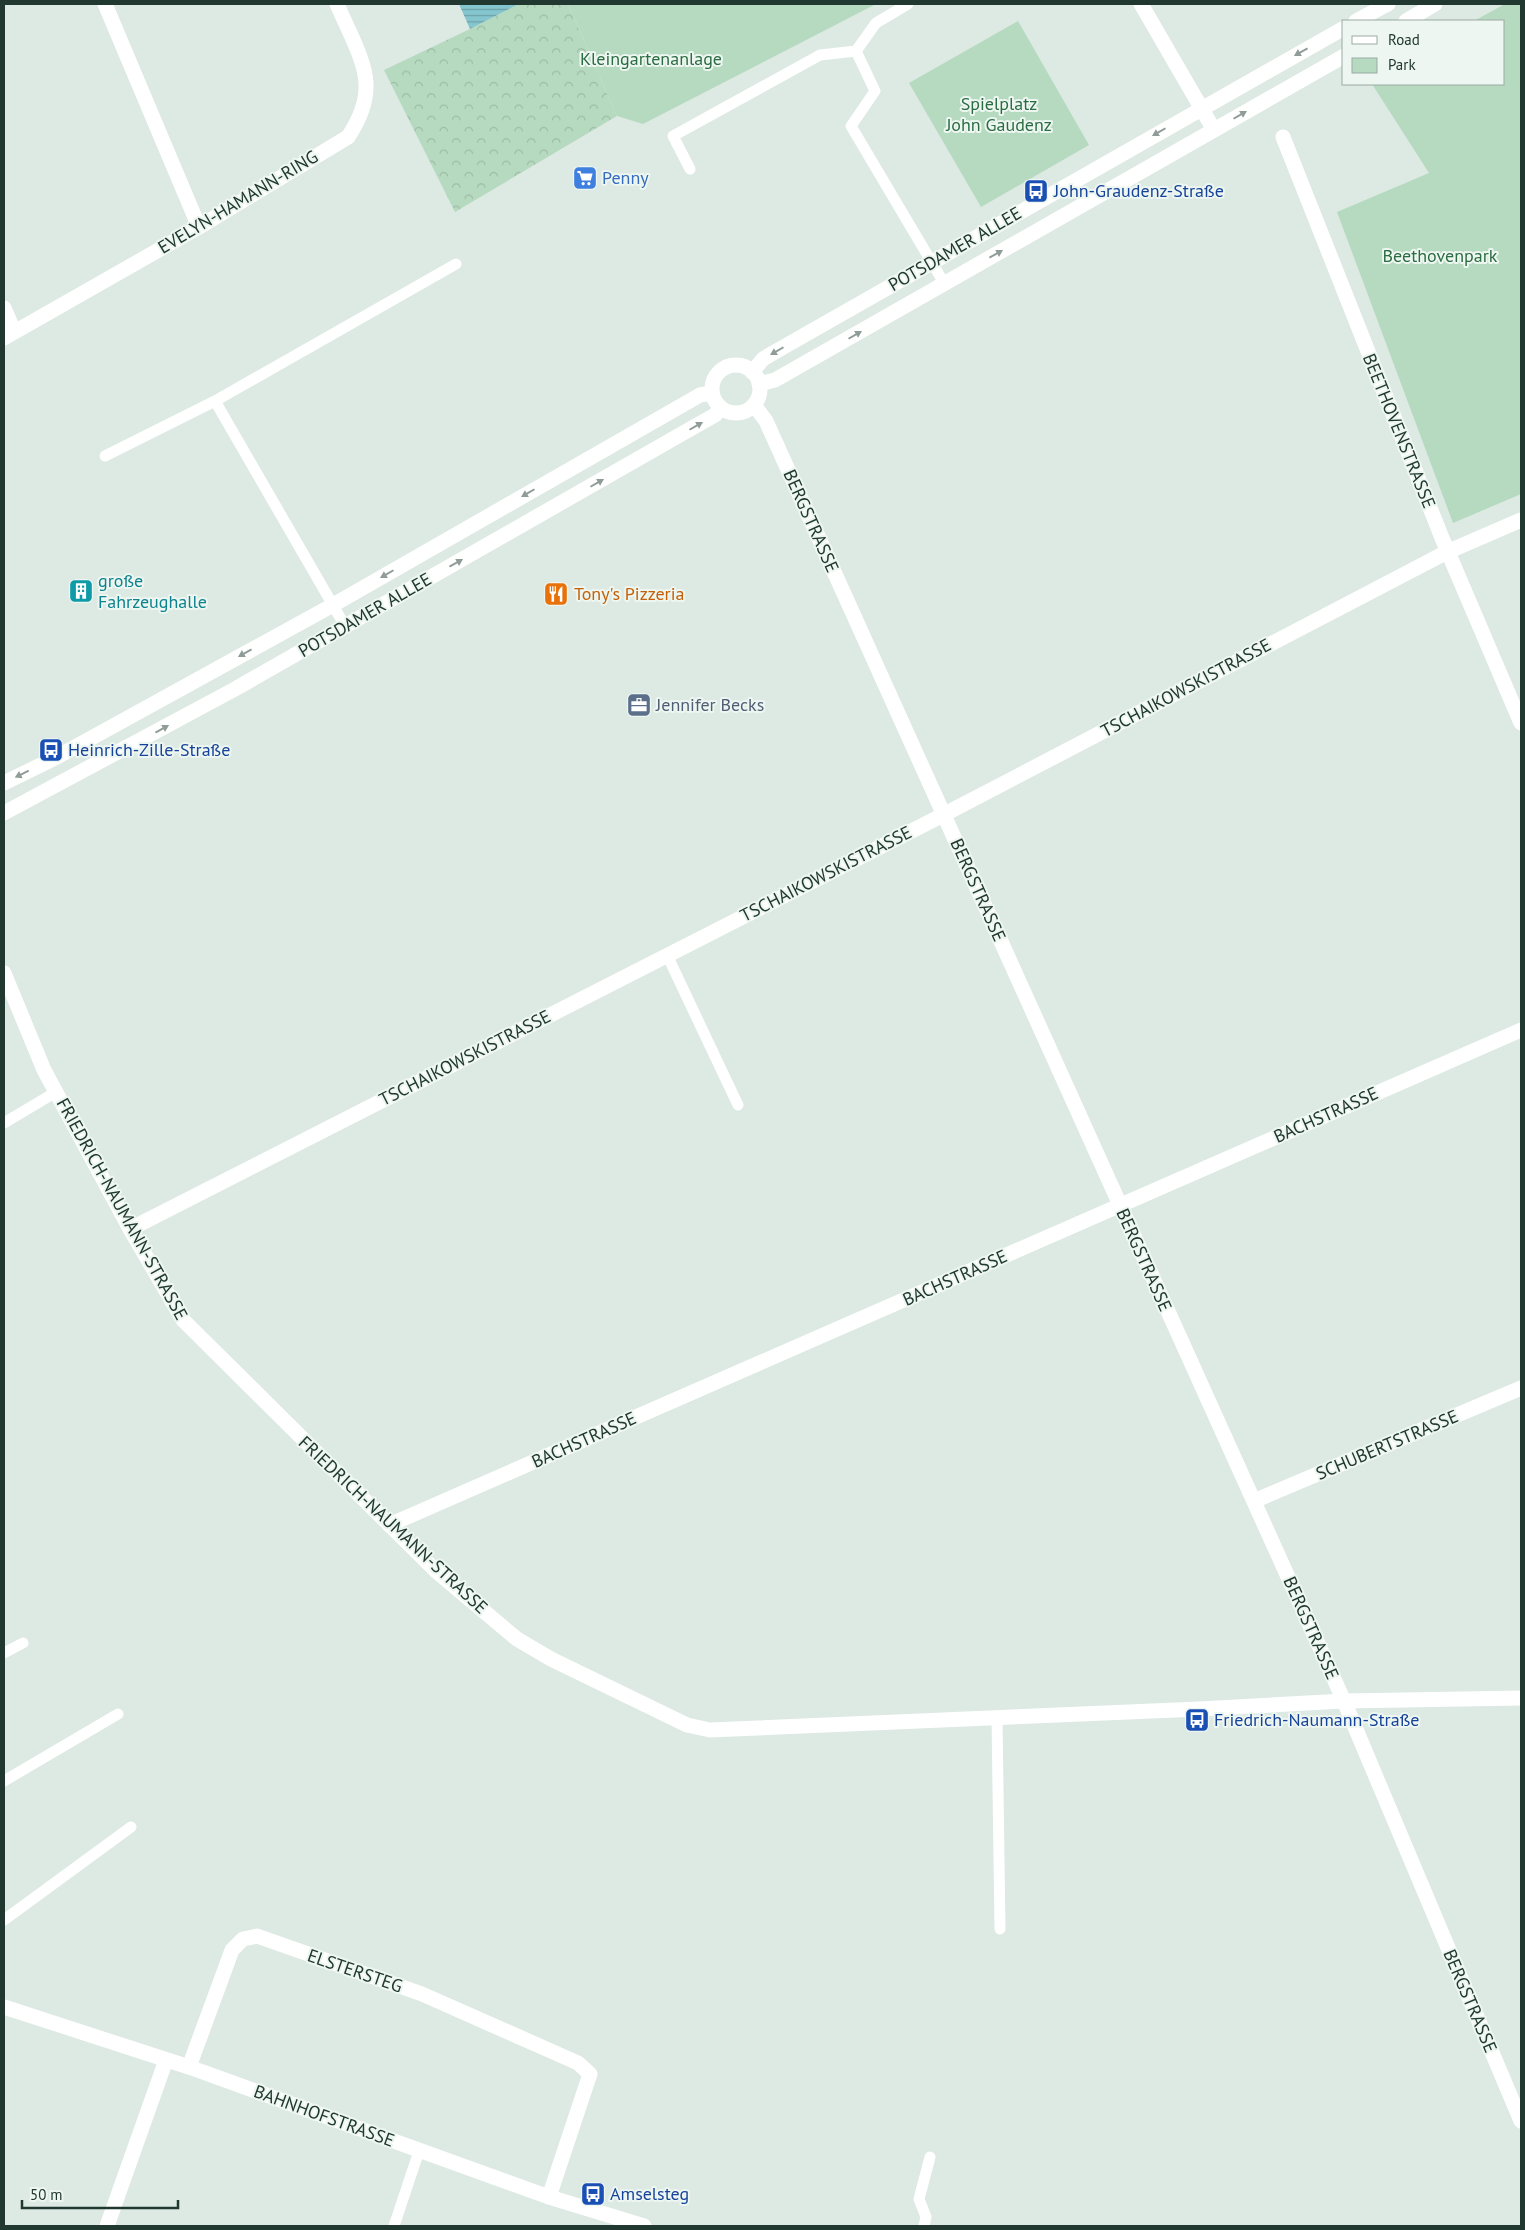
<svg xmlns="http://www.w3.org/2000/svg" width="1525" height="2230" font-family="'PT Sans',sans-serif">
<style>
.forest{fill:url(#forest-crowns)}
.green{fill:#b6dabf}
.water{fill:url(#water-rules)}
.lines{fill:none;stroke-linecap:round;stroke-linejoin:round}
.service{stroke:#fff;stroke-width:11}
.minor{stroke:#fff;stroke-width:15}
.tertiary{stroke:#fff;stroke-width:15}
.oneway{fill:#909c98}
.labels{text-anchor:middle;stroke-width:4;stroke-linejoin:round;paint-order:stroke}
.park-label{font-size:18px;fill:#2b6d42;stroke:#edf6f1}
.shop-label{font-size:18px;fill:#366cbe;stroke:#edf6f1;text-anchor:start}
.transit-label{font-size:18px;fill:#164399;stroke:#edf6f1;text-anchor:start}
.street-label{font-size:18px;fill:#203830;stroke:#edf6f1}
.culture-label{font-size:18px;fill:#0d838f;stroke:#edf6f1;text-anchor:start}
.food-label{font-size:18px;fill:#c56008;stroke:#edf6f1;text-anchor:start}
.service-label{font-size:18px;fill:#4e5e75;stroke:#edf6f1;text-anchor:start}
</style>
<defs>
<pattern id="forest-crowns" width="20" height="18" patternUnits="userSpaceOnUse" patternTransform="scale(1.25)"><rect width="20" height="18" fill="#b6dabf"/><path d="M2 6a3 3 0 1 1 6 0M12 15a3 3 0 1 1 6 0" fill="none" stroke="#9cbca4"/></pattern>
<pattern id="water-rules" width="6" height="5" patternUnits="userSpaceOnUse" patternTransform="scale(1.25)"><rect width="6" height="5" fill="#85c5ce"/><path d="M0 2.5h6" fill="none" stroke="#6ca1a8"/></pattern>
</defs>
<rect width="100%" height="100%" fill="#dde9e3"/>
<path class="forest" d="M 519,4 L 568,4 L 617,116 L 455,212 L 384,70 L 470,29 Z"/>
<g class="green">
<path d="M 568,4 L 876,4 L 643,124 L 617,116 Z"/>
<path d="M 1505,4 L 1521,4 L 1521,494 L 1453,523 L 1337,212 L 1429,173 L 1372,84 L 1504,84 L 1504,21 L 1474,21 Z"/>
<path d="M 1018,21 L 1089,145 L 981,207 L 909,83 Z"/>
</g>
<path class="water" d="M 459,4 L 519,4 L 470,29 Z"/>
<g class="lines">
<g class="service">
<path d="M 856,51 L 875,91 L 851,126 L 944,283"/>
<path d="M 690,169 L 673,136 L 820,55 L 856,51 L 876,23 L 908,4"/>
<path d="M 105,456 L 215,401"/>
<path d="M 345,626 L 215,401 L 456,264"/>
<path d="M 667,955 L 738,1105"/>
<path d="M 4,1123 L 56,1092"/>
<path d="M 4,1653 L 23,1643"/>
<path d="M 997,1718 L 1000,1929"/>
<path d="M 4,1781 L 118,1714"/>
<path d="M 4,1920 L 131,1827"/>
<path d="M 394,2226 L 419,2151"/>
<path d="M 924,2226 L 926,2217 L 919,2199 L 930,2157"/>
</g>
<g class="minor">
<path d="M 105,4 L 199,227"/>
<path d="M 1141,4 L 1214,130"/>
<path d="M 1283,137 L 1442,538 L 1521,723"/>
<path d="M 4,308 L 14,331"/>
<path d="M 4,338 L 199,227 L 348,137 C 358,122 367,102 366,83 C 365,59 346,26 337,4"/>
<path d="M 754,405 L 766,421 L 1344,1701 L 1521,2121"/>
<path d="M 4,973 L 44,1070 L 130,1229 L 183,1320 L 436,1571 L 517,1639 L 551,1659 L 687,1725 L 710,1730 L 1199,1709 L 1344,1701 L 1521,1698"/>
<path d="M 130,1229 L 943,815 L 1447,552 L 1521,520"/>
<path d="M 1254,1501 L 1521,1388"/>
<path d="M 389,1525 L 1521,1030"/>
<path d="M 4,2007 L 189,2067 L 549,2197 L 644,2226"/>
<path d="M 189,2067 L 232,1950 L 243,1939 L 257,1936 L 422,1994 L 578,2063 L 590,2074 L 549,2197"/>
<path d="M 107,2226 L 166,2060"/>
</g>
<g class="tertiary">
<path d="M 1356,21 L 1388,4"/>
<path d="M 1406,21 L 1435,4"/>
<circle cx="736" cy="389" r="24"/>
<path d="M 752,372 L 763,359 L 773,353 L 1344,28"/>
<path d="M 759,384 L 775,380 L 1344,56"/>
<path d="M 4,783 L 55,758 L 333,605 L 700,395 L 712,393"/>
<path d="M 4,813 L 235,689 L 699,424 L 715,415 L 721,408"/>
</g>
</g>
<defs><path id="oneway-solid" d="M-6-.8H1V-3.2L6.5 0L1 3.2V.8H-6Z" transform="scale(1.25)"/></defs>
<g class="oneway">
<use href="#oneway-solid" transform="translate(1301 52) rotate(151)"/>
<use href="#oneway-solid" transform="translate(1240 115) rotate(-30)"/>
<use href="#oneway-solid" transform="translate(1159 132) rotate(150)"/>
<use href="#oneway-solid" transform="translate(996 254) rotate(-29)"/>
<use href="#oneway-solid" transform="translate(855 335) rotate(-30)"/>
<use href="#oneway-solid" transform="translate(777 351) rotate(150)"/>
<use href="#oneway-solid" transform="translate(696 426) rotate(-30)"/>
<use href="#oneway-solid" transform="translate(597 483) rotate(-30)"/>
<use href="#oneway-solid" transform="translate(528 493) rotate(150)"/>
<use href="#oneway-solid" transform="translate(456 563) rotate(-29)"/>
<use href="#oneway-solid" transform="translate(387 574) rotate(150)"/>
<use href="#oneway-solid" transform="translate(245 653) rotate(151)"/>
<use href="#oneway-solid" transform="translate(162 729) rotate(-29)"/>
<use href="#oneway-solid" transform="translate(22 774) rotate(154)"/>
</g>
<defs>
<symbol id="supermarket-square" viewBox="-11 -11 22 22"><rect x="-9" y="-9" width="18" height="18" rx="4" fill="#3f7fe0" stroke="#edf6f1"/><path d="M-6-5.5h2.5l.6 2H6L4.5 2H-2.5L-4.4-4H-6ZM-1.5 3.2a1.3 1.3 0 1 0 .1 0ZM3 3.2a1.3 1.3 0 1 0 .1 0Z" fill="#fff"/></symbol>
<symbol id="bus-square" viewBox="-11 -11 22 22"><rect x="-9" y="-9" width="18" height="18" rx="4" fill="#1a4fb4" stroke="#edf6f1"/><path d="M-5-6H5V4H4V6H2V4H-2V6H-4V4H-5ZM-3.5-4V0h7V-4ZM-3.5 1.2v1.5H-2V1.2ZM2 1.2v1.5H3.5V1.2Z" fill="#fff"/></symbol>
<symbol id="building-square" viewBox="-11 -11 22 22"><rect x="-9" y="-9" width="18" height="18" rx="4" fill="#0f9aa8" stroke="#edf6f1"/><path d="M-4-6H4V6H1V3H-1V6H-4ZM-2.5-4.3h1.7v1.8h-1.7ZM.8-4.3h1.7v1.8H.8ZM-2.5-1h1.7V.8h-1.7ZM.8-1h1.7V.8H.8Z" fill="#fff"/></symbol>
<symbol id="restaurant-square" viewBox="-11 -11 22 22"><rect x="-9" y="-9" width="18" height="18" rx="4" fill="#e8710a" stroke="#edf6f1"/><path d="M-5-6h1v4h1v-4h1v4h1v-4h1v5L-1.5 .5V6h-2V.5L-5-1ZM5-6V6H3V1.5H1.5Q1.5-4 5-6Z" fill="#fff"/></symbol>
<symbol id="office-square" viewBox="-11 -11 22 22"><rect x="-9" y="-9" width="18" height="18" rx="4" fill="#5c6f8a" stroke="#edf6f1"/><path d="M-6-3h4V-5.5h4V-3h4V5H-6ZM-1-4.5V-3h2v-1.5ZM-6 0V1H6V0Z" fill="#fff"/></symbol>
</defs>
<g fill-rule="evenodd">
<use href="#supermarket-square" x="571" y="164" width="28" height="28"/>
<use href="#bus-square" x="1022" y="177" width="28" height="28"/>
<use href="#building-square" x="67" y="577" width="28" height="28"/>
<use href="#restaurant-square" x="542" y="580" width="28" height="28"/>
<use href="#office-square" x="625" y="691" width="28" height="28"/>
<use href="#bus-square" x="37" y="736" width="28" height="28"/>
<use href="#bus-square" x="1183" y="1706" width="28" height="28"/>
<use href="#bus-square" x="579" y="2180" width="28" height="28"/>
</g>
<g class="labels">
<g class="park-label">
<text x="651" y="65">Kleingartenanlage</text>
<text x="999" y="110">Spielplatz<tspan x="999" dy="21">John Gaudenz</tspan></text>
<text x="1440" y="262">Beethovenpark</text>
</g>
<g class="shop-label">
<text x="602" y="184">Penny</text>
</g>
<g class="transit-label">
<text x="1054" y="197">John-Graudenz-Straße</text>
<text x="68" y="756">Heinrich-Zille-Straße</text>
<text x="1214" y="1726">Friedrich-Naumann-Straße</text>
<text x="610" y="2200">Amselsteg</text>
</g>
<g class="street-label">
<text transform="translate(238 202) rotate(-31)" y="6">EVELYN-HAMANN-RING</text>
<text transform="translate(955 249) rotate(-30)" y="6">POTSDAMER ALLEE</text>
<text transform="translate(1399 431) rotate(68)" y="6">BEETHOVENSTRASSE</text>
<text transform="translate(811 521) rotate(66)" y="6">BERGSTRASSE</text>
<text transform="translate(365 615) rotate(-30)" y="6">POTSDAMER ALLEE</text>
<text transform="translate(1186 688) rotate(-28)" y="6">TSCHAIKOWSKISTRASSE</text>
<text transform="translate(826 874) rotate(-27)" y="6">TSCHAIKOWSKISTRASSE</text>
<text transform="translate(978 890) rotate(66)" y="6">BERGSTRASSE</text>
<text transform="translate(465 1058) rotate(-27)" y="6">TSCHAIKOWSKISTRASSE</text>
<text transform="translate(1326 1115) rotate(-24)" y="6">BACHSTRASSE</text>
<text transform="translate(122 1209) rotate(61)" y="6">FRIEDRICH-NAUMANN-STRASSE</text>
<text transform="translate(1144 1260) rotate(66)" y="6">BERGSTRASSE</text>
<text transform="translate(955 1278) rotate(-24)" y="6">BACHSTRASSE</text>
<text transform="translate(584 1440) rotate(-24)" y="6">BACHSTRASSE</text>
<text transform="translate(1387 1445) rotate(-23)" y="6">SCHUBERTSTRASSE</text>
<text transform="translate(393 1525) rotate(43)" y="6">FRIEDRICH-NAUMANN-STRASSE</text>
<text transform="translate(1311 1628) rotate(66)" y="6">BERGSTRASSE</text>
<text transform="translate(355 1971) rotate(19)" y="6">ELSTERSTEG</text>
<text transform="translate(1470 2001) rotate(67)" y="6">BERGSTRASSE</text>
<text transform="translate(324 2116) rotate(20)" y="6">BAHNHOFSTRASSE</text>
</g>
<g class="culture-label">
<text x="98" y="587">große<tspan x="98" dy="21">Fahrzeughalle</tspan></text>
</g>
<g class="food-label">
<text x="574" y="600">Tony's Pizzeria</text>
</g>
<g class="service-label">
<text x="656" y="711">Jennifer Becks</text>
</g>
</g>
<rect width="1525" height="2230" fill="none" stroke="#203830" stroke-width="10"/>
<rect x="1342" y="20" width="162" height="65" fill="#edf6f1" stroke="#9baaa4"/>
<rect x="1352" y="36" width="25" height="8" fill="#ffffff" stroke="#9baaa4"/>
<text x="1388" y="45" font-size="15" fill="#203830">Road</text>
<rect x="1352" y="58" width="25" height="15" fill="#b6dabf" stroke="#9baaa4"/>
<text x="1388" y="70" font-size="15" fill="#203830">Park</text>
<path d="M22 2200v8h156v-8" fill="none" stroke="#203830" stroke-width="2.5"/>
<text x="30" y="2200" font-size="15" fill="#203830" stroke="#edf6f1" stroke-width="4" paint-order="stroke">50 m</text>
</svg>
